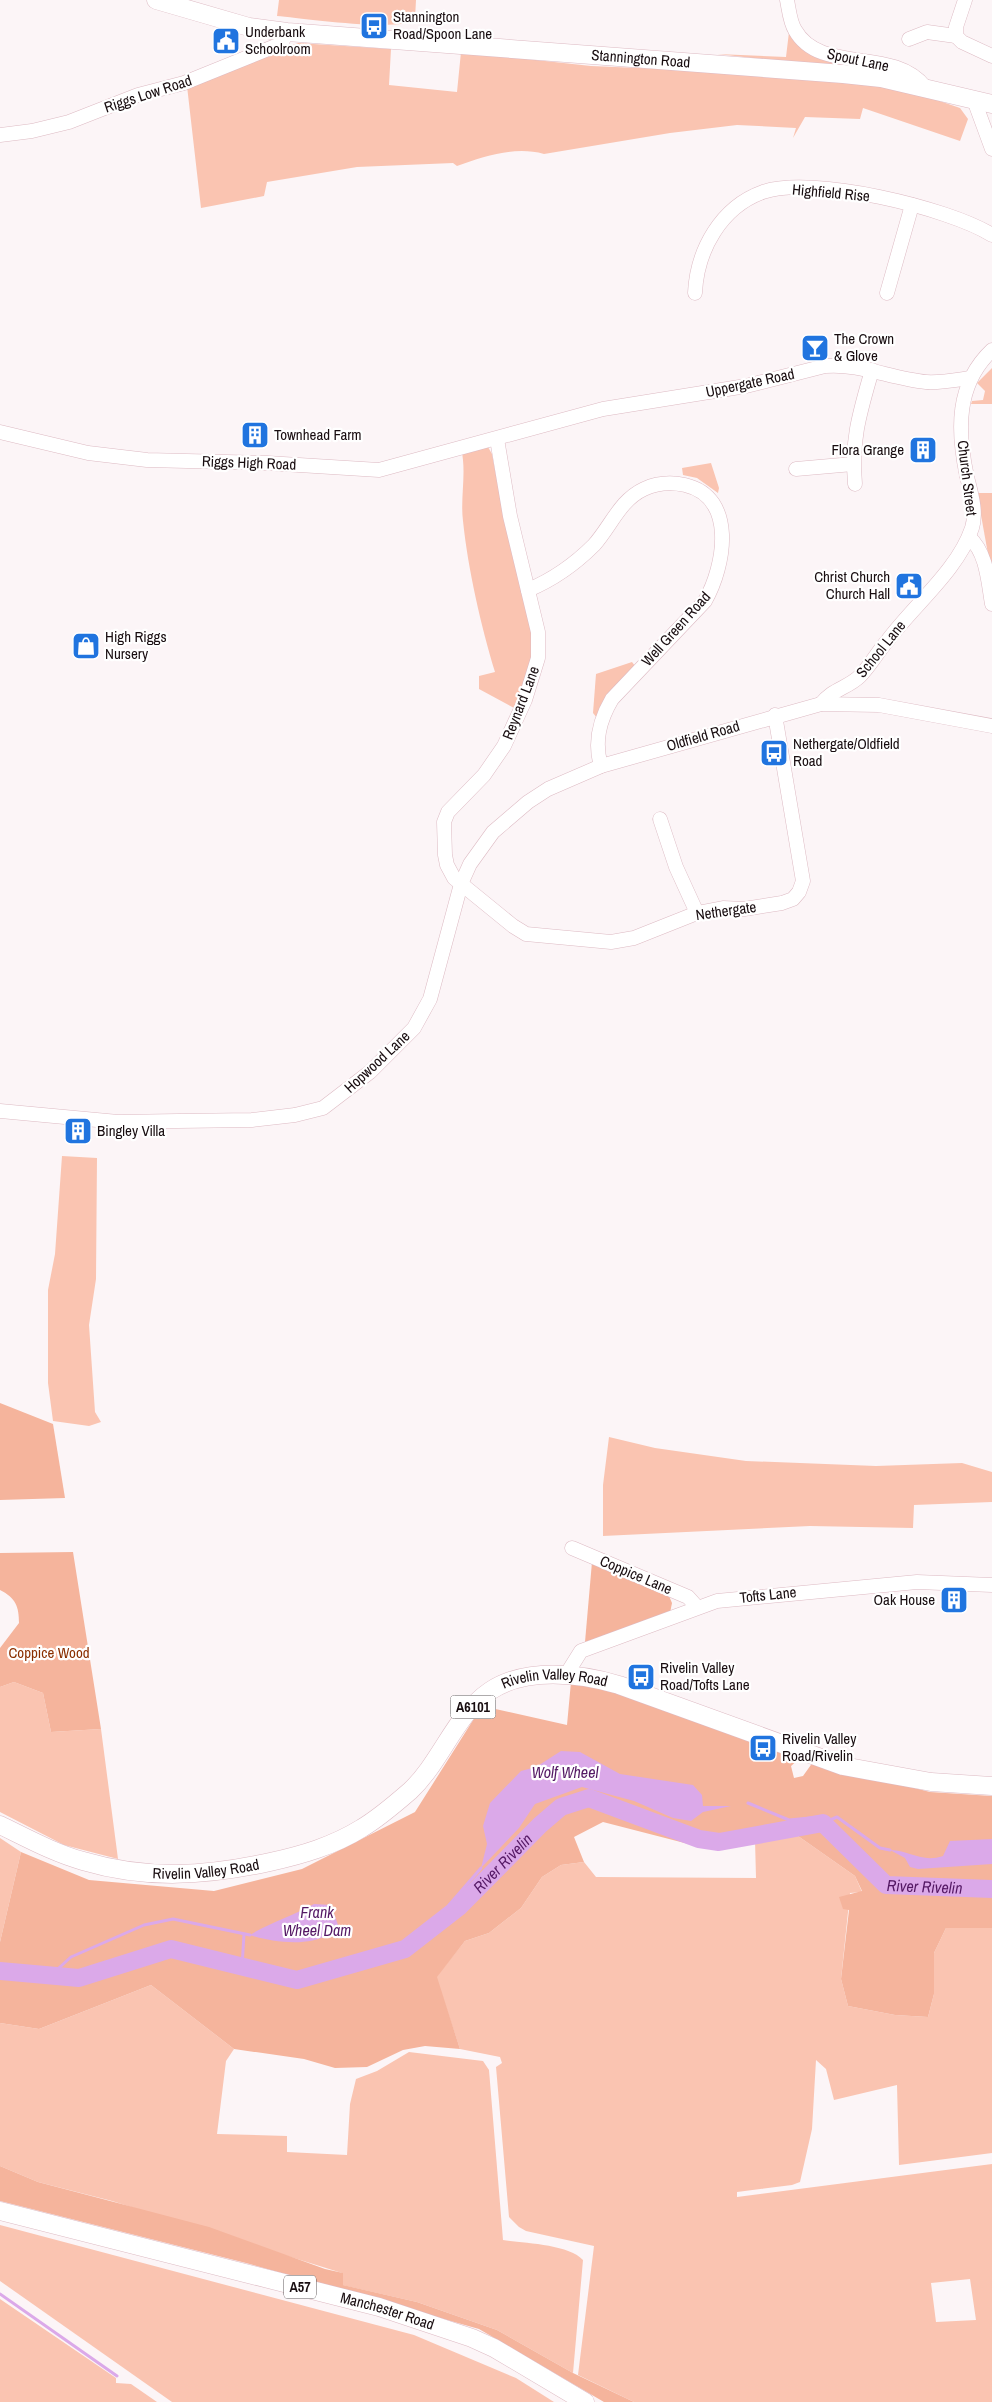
<svg xmlns="http://www.w3.org/2000/svg" width="992" height="2402" font-family="'Archivo Narrow',sans-serif">
<style>
.green{fill:#fac4b1;fill-rule:evenodd}
.forest{fill:#f5b49c}
.water{fill:#dba9e9}
.lines{fill:none;stroke-linecap:round;stroke-linejoin:round}
.stream{stroke:#dba9e9;stroke-width:3}
.river{stroke:#dba9e9;stroke-width:18}
.minor-casing{stroke:#ddbac3;stroke-width:15}
.major-casing{stroke:#ddbac3;stroke-width:19}
.minor{stroke:#fff;stroke-width:14}
.major{stroke:#fff;stroke-width:18}
.labels{text-anchor:middle;stroke-width:4.5;stroke-linejoin:round;paint-order:stroke}
.shield{fill:#fff;stroke:#5d5658;stroke-width:1}
.shield-label{font-size:14px;font-weight:bold;fill:#180d10}
.poi-label{font-size:15px;fill:#180d10;stroke:#fff;text-anchor:start}
.street-label{font-size:15px;fill:#180d10;stroke:#fff}
.park-label{font-size:15px;fill:#8a2f00;stroke:#fff}
.water-label{font-size:16px;font-style:italic;fill:#541864;stroke:#fff}
</style>
<rect width="100%" height="100%" fill="#fcf5f7"/>
<g class="green">
<path d="M 279,0 L 416,0 L 415,19 C 401,33 302,18 277,16 Z"/>
<path d="M 789,32 L 805,46 L 899,74 L 717,54 L 786,57 Z"/>
<path d="M 298,43 L 391,49 L 389,85 L 457,92 L 461,52 L 591,66 L 710,71 L 877,85 L 925,96 L 960,108 L 968,119 L 960,141 L 863,108 L 860,119 L 805,117 L 793,138 L 796,128 L 737,125 L 670,133 L 544,154 C 515,146 485,156 457,166 L 453,163 L 357,167 L 267,182 L 264,196 L 201,208 L 187,86 Z"/>
<path d="M 992,368 L 992,404 L 971,404 L 972,401 L 983,400 L 985,391 L 977,383 Z"/>
<path d="M 488,447 L 492,454 L 504,518 L 531,627 L 533,646 L 529,672 L 516,709 L 479,689 L 479,676 L 495,672 C 481,626 468,569 463,521 C 460,497 467,472 461,448 Z"/>
<path d="M 711,463 L 719,488 L 718,493 L 697,478 L 683,475 L 682,468 Z"/>
<path d="M 977,493 L 992,493 L 992,576 Z"/>
<path d="M 632,662 L 635,666 L 597,718 L 593,713 L 596,674 Z"/>
<path d="M 62,1156 L 97,1158 L 96,1279 L 89,1325 L 95,1412 L 101,1422 L 89,1426 L 53,1421 L 48,1383 L 48,1290 L 55,1254 Z"/>
<path d="M 609,1437 L 655,1448 L 746,1461 L 876,1466 L 962,1463 L 992,1472 L 992,1502 L 914,1505 L 913,1528 L 810,1526 L 603,1536 L 603,1485 Z"/>
<path d="M 14,1682 L 43,1693 L 51,1732 L 101,1729 L 118,1859 L 64,1845 L 0,1812 L 0,1687 Z"/>
<path d="M 798,1836 L 855,1876 L 862,1892 L 850,1893 L 841,1979 L 848,2006 L 895,2015 L 928,2017 L 934,1994 L 934,1953 L 946,1928 L 992,1928 L 992,2153 L 899,2165 L 897,2085 L 834,2100 L 826,2069 L 816,2060 L 812,2129 L 800,2182 L 792,2185 L 737,2192 L 737,2197 L 992,2164 L 992,2402 L 634,2402 L 578,2375 L 594,2246 L 526,2231 L 519,2227 L 509,2217 L 496,2067 L 502,2063 L 500,2057 L 460,2049 L 436,1977 L 465,1941 L 489,1933 L 521,1908 L 542,1877 L 561,1865 L 584,1862 L 596,1877 L 756,1878 L 755,1840 ZM 970,2279 L 976,2320 L 936,2322 L 931,2283 Z"/>
<path d="M 0,1838 L 21,1852 L 0,1942 Z"/>
<path d="M 151,1985 L 234,2049 L 226,2061 L 217,2134 L 287,2136 L 287,2152 L 347,2155 L 350,2104 L 356,2079 L 377,2071 L 409,2052 L 483,2061 L 489,2070 L 503,2240 C 523,2243 569,2244 583,2260 L 573,2373 L 497,2330 L 417,2302 L 342,2285 L 342,2273 L 112,2201 L 38,2182 L 0,2166 L 0,2023 L 39,2029 Z"/>
<path d="M 0,2225 L 414,2335 L 516,2378 L 554,2402 L 172,2402 L 0,2281 Z"/>
<path d="M 0,2299 L 116,2378 L 116,2383 L 131,2384 L 157,2402 L 0,2402 Z"/>
</g>
<g class="forest">
<path d="M 0,1403 L 53,1424 L 65,1498 L 0,1500 Z"/>
<path d="M 73,1552 L 101,1729 L 51,1732 L 43,1693 L 14,1682 L 0,1687 L 0,1648 L 19,1623 C 19,1607 16,1598 0,1590 L 0,1553 Z"/>
<path d="M 592,1562 L 669,1596 L 672,1603 L 670,1613 L 585,1642 Z"/>
<path d="M 571,1682 L 601,1686 L 794,1754 L 798,1760 L 791,1766 L 794,1778 L 803,1776 L 813,1762 L 930,1792 L 992,1796 L 992,1928 L 946,1928 L 934,1953 L 934,1994 L 928,2017 L 895,2015 L 848,2006 L 841,1979 L 849,1910 L 843,1909 L 839,1897 L 862,1891 L 855,1876 L 798,1836 L 704,1848 L 603,1822 L 574,1837 L 584,1862 L 561,1865 L 542,1877 L 521,1908 L 489,1933 L 465,1941 L 437,1977 L 460,2049 L 425,2046 L 403,2050 L 367,2067 L 335,2068 L 304,2059 L 234,2049 L 151,1985 L 39,2029 L 0,2023 L 0,1942 L 21,1852 L 89,1880 L 214,1891 L 302,1869 L 415,1812 L 482,1706 L 567,1725 Z"/>
<path d="M 0,2166 L 38,2182 L 209,2227 L 325,2269 L 343,2273 L 343,2285 L 417,2302 L 497,2330 L 573,2373 L 634,2402 L 604,2402 L 479,2329 L 246,2263 L 0,2201 Z"/>
</g>
<g class="water">
<path d="M 561,1751 L 580,1752 L 620,1774 L 693,1785 L 702,1795 L 703,1806 L 731,1806 L 703,1812 L 691,1821 L 673,1818 L 634,1801 L 582,1787 L 535,1804 L 519,1828 L 481,1868 L 487,1844 L 483,1826 L 490,1803 L 521,1771 L 536,1767 Z"/>
<path d="M 992,1839 L 992,1864 L 918,1869 L 910,1867 L 905,1858 L 890,1850 C 912,1851 922,1863 943,1856 L 950,1841 Z"/>
<path d="M 314,1904 L 331,1905 L 338,1925 C 335,1928 331,1933 327,1935 C 309,1947 269,1942 250,1935 C 271,1922 293,1916 314,1904 Z"/>
</g>
<g class="lines">
<g class="stream">
<path d="M 748,1803 L 789,1820 L 821,1817 L 823,1823 L 837,1817 L 880,1848 L 890,1850"/>
<path d="M 450,1914 L 449,1905 L 481,1868"/>
<path d="M 242,1967 L 244,1934"/>
<path d="M 50,1976 L 71,1957 L 144,1925 L 173,1919 L 250,1935"/>
<path d="M 0,2294 L 117,2376"/>
</g>
<path class="river" id="s1" d="M 0,1971 L 79,1978 L 171,1949 L 297,1980 L 405,1949 L 459,1907 L 540,1825 L 561,1807 L 589,1798 L 699,1839 L 719,1842 L 823,1823 L 886,1885 L 992,1889"/>
<defs>
<g id="minor">
<path d="M 787,0 C 789,10 790,22 795,30 C 820,75 893,46 925,87"/>
<path d="M 965,0 L 956,27 L 956,36 L 962,42 L 992,56"/>
<path d="M 909,39 L 927,32 L 956,36"/>
<path d="M 974,100 L 992,149"/>
<path d="M 0,135 L 32,131 L 69,122 L 138,95 L 184,83 L 278,45 L 283,40 L 287,32"/>
<path d="M 695,293 C 697,250 721,207 763,192 C 812,175 949,208 992,235"/>
<path d="M 887,293 L 912,205"/>
<path d="M 0,432 L 88,453 L 147,460 L 267,463 L 379,470 L 603,409 L 746,386 L 825,366 C 860,363 892,379 926,382 C 941,383 956,380 970,378"/>
<path d="M 497,439 L 510,516 L 538,632 L 538,658 L 525,700 L 504,746 L 484,775 L 448,812 L 444,822 L 445,855 L 447,865 L 454,878 L 513,926 L 526,934 L 611,942 L 634,938 L 697,913 L 723,908 L 744,909 L 782,903 L 793,899 L 799,892 L 803,881 L 775,715"/>
<path d="M 796,469 L 853,464"/>
<path d="M 855,484 C 851,439 860,412 872,370"/>
<path d="M 969,537 C 987,553 988,581 992,604"/>
<path d="M 528,590 C 552,580 576,563 594,545 C 611,526 620,500 644,489 C 657,483 671,482 685,485 C 737,497 725,566 705,601 L 612,699 C 599,721 594,742 601,766"/>
<path d="M 821,704 C 832,689 848,688 860,676 C 871,665 878,651 888,640 C 914,605 958,570 972,528 C 977,512 971,493 967,477 C 957,430 956,384 992,350"/>
<path d="M 660,819 L 676,867 L 697,913"/>
<path d="M 0,1111 L 118,1122 L 178,1121 L 252,1120 L 295,1115 L 323,1108 L 370,1072 L 414,1028 L 430,999 L 461,884 L 470,864 L 493,832 L 528,802 L 548,789 L 601,766 L 821,704 L 879,705 L 992,726"/>
<path d="M 572,1548 L 688,1597 L 697,1607"/>
<path d="M 566,1675 L 581,1651 L 717,1601 L 917,1582 L 992,1585"/>
</g>
<g id="major">
<path id="s2" d="M 156,0 L 249,27 L 287,32 L 843,74 L 881,78 L 992,104"/>
<path id="s3" d="M 0,1825 C 27,1838 54,1853 83,1861 C 147,1880 206,1876 270,1862 C 302,1855 333,1846 362,1828 C 379,1818 395,1804 410,1791 C 441,1762 455,1715 490,1691 C 526,1667 579,1673 619,1685 L 843,1766 L 931,1782 L 992,1786"/>
<path id="s4" d="M 0,2211 L 379,2307 L 472,2338 L 494,2348 L 585,2402"/>
</g>
</defs>
<use href="#minor" class="minor-casing"/>
<use href="#major" class="major-casing"/>
<use href="#minor" class="minor"/>
<use href="#major" class="major"/>
</g>
<defs>
<symbol id="bus-square" viewBox="-11 -11 22 22"><rect x="-9" y="-9" width="18" height="18" rx="4" fill="#2074df" stroke="#fff"/><path d="M-5-6H5V4H4V6H2V4H-2V6H-4V4H-5ZM-3.5-4V0h7V-4ZM-3.5 1.2v1.5H-2V1.2ZM2 1.2v1.5H3.5V1.2Z" fill="#fff"/></symbol>
<symbol id="civic-square" viewBox="-11 -11 22 22"><rect x="-9" y="-9" width="18" height="18" rx="4" fill="#2074df" stroke="#fff"/><path d="M-.6-6.5H3V-4.5H.6V-3L4-1V1h2V6H-6V1h2V-1L-.6-3ZM-1.2 2.5V6h2.4V2.5Z" fill="#fff"/></symbol>
<symbol id="bar-square" viewBox="-11 -11 22 22"><rect x="-9" y="-9" width="18" height="18" rx="4" fill="#2074df" stroke="#fff"/><path d="M-6-5H6L.8 .8V4.5H3.5V6h-7V4.5H-.8V.8Z" fill="#fff"/></symbol>
<symbol id="building-square" viewBox="-11 -11 22 22"><rect x="-9" y="-9" width="18" height="18" rx="4" fill="#2074df" stroke="#fff"/><path d="M-4-6H4V6H1V3H-1V6H-4ZM-2.5-4.3h1.7v1.8h-1.7ZM.8-4.3h1.7v1.8H.8ZM-2.5-1h1.7V.8h-1.7ZM.8-1h1.7V.8H.8Z" fill="#fff"/></symbol>
<symbol id="shop-square" viewBox="-11 -11 22 22"><rect x="-9" y="-9" width="18" height="18" rx="4" fill="#2074df" stroke="#fff"/><path d="M-5-2.5h2.3a2.7 3.5 0 0 1 5.4 0H5L5.5 6h-11ZM-1.5-2.5h3a1.5 2.3 0 0 0-3 0Z" fill="#fff"/></symbol>
</defs>
<g fill-rule="evenodd">
<use href="#bus-square" x="358" y="10" width="32" height="32"/>
<use href="#civic-square" x="210" y="25" width="32" height="32"/>
<use href="#bar-square" x="799" y="332" width="32" height="32"/>
<use href="#building-square" x="239" y="419" width="32" height="32"/>
<use href="#building-square" x="907" y="434" width="32" height="32"/>
<use href="#civic-square" x="893" y="570" width="32" height="32"/>
<use href="#shop-square" x="70" y="630" width="32" height="32"/>
<use href="#bus-square" x="758" y="737" width="32" height="32"/>
<use href="#building-square" x="62" y="1115" width="32" height="32"/>
<use href="#building-square" x="938" y="1584" width="32" height="32"/>
<use href="#bus-square" x="625" y="1661" width="32" height="32"/>
<use href="#bus-square" x="747" y="1732" width="32" height="32"/>
</g>
<g class="labels">
<g class="shield">
<rect x="450.5" y="1695.5" width="45" height="23" rx="4"/>
<rect x="284" y="2275.5" width="32" height="23" rx="4"/>
</g>
<g class="shield-label">
<text x="473" y="1712">A6101</text>
<text x="300" y="2292">A57</text>
</g>
<g class="poi-label">
<text x="393" y="22">Stannington<tspan x="393" dy="17">Road/Spoon Lane</tspan></text>
<text x="245" y="37">Underbank<tspan x="245" dy="17">Schoolroom</tspan></text>
<text x="834" y="344">The Crown<tspan x="834" dy="17">&amp; Glove</tspan></text>
<text x="274" y="440">Townhead Farm</text>
<text x="904" y="455" text-anchor="end">Flora Grange</text>
<text x="890" y="582" text-anchor="end">Christ Church<tspan x="890" dy="17">Church Hall</tspan></text>
<text x="105" y="642">High Riggs<tspan x="105" dy="17">Nursery</tspan></text>
<text x="793" y="749">Nethergate/Oldfield<tspan x="793" dy="17">Road</tspan></text>
<text x="97" y="1136">Bingley Villa</text>
<text x="935" y="1605" text-anchor="end">Oak House</text>
<text x="660" y="1673">Rivelin Valley<tspan x="660" dy="17">Road/Tofts Lane</tspan></text>
<text x="782" y="1744">Rivelin Valley<tspan x="782" dy="17">Road/Rivelin</tspan></text>
</g>
<g class="street-label">
<text dy="5" stroke="none"><textPath href="#s2" startOffset="490">Stannington Road</textPath></text>
<text transform="translate(858 60) rotate(12)" y="5">Spout Lane</text>
<text transform="translate(148 94) rotate(-18)" y="5">Riggs Low Road</text>
<text transform="translate(831 193) rotate(5)" y="5">Highfield Rise</text>
<text transform="translate(750 383) rotate(-12)" y="5">Uppergate Road</text>
<text transform="translate(249 463) rotate(2)" y="5">Riggs High Road</text>
<text transform="translate(967 478) rotate(83)" y="5">Church Street</text>
<text transform="translate(676 629) rotate(-48)" y="5">Well Green Road</text>
<text transform="translate(881 649) rotate(-51)" y="5">School Lane</text>
<text transform="translate(521 703) rotate(-69)" y="5">Reynard Lane</text>
<text transform="translate(703 736) rotate(-16)" y="5">Oldfield Road</text>
<text transform="translate(726 911) rotate(-8)" y="5">Nethergate</text>
<text transform="translate(377 1062) rotate(-43)" y="5">Hopwood Lane</text>
<text transform="translate(636 1575) rotate(23)" y="5">Coppice Lane</text>
<text transform="translate(768 1595) rotate(-6)" y="5">Tofts Lane</text>
<text dy="5" stroke="none"><textPath href="#s3" startOffset="635">Rivelin Valley Road</textPath></text>
<text dy="5" stroke="none"><textPath href="#s3" startOffset="215">Rivelin Valley Road</textPath></text>
<text dy="5" stroke="none"><textPath href="#s4" startOffset="400">Manchester Road</textPath></text>
</g>
<g class="park-label">
<text x="49" y="1658">Coppice Wood</text>
</g>
<g class="water-label">
<text x="565" y="1778">Wolf Wheel</text>
<text dy="6" stroke="none"><textPath href="#s1" startOffset="548">River Rivelin</textPath></text>
<text dy="6" stroke="none"><textPath href="#s1" startOffset="1029">River Rivelin</textPath></text>
<text x="317" y="1918">Frank<tspan x="317" dy="18">Wheel Dam</tspan></text>
</g>
</g>
</svg>
